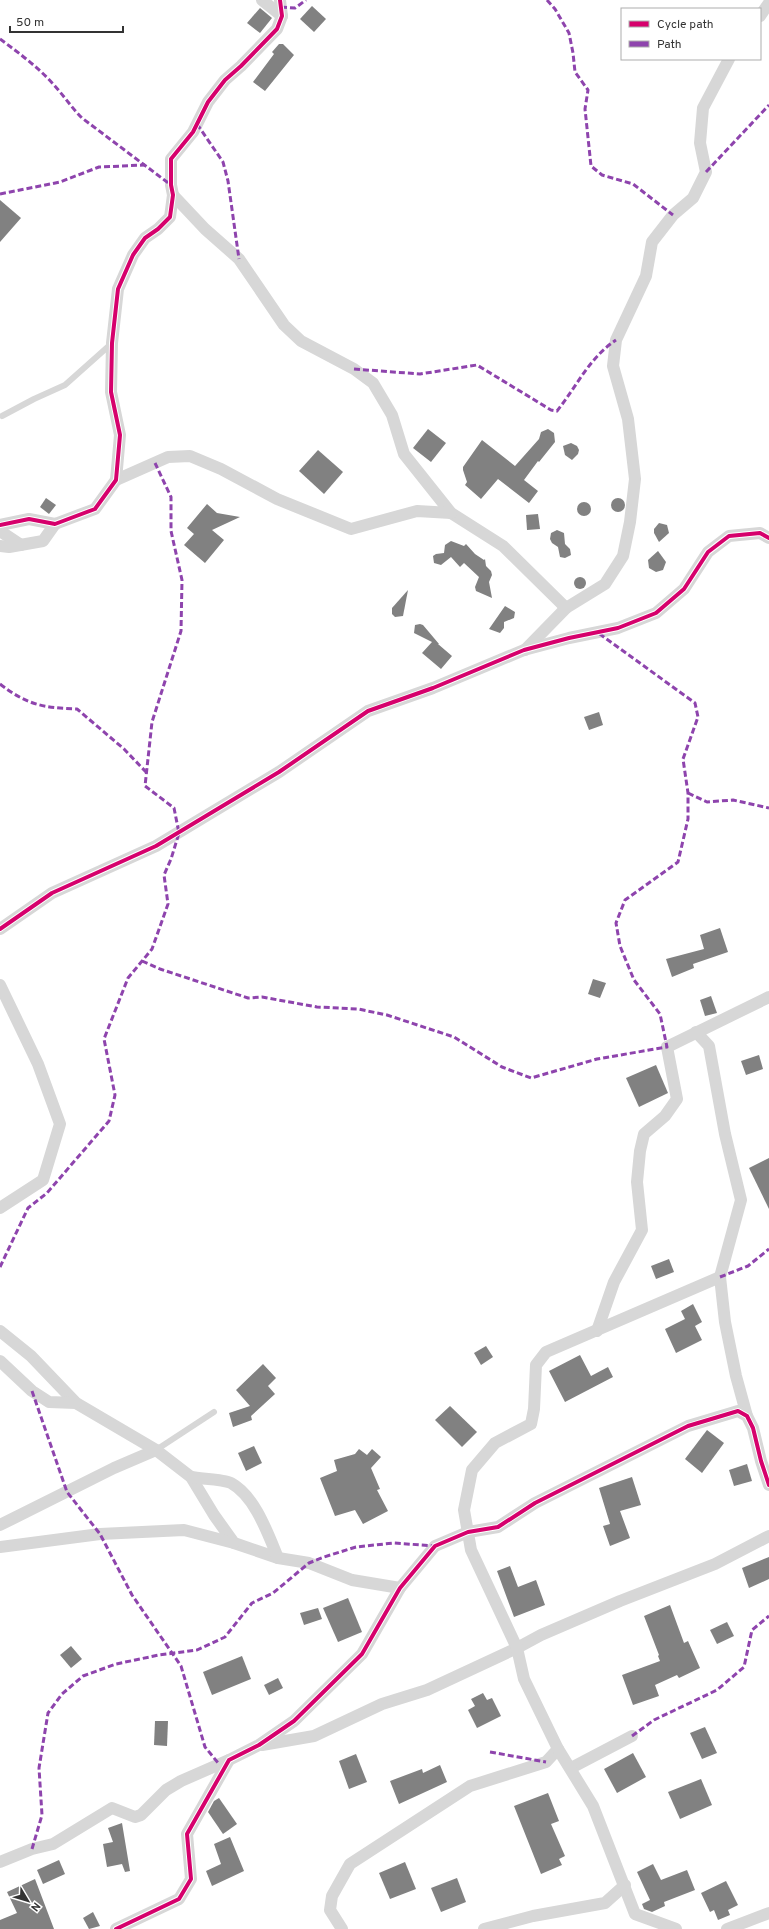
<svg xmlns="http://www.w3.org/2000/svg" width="769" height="1929" font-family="Overpass,sans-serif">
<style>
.building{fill:#818181}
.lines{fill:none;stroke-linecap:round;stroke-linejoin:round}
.service{stroke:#d7d7d7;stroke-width:6}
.minor{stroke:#d7d7d7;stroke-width:12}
.quiet{stroke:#8e44ad;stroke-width:3;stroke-dasharray:6 3;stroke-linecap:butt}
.cycleway-casing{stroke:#fff;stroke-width:6}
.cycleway{stroke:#d6006c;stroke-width:4}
</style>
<rect width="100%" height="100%" fill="#fff"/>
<g class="building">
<path d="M 312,6 L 326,19 L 314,32 L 300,19 Z"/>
<path d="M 260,8 L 272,18 L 260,33 L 247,23 Z"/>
<path d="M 279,44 L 283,44 L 294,55 L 265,91 L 253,82 L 274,54 L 272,52 Z"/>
<path d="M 0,200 L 21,218 L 0,242 Z"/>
<path d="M 428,429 L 446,443 L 431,462 L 413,448 Z"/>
<path d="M 548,429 L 554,433 L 555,442 L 539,462 L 538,461 L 524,480 L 538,491 L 529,503 L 498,479 L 481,499 L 465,485 L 467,482 L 463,470 L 463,467 L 482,440 L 515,466 L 539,439 L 541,432 Z"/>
<path d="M 571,443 L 577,446 L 579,450 L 578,454 L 572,460 L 565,455 L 563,446 Z"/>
<path d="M 318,450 L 343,472 L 324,494 L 299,471 Z"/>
<circle cx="618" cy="505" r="7"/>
<path d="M 46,498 L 56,505 L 49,514 L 40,507 Z"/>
<circle cx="584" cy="509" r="7"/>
<path d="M 207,504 L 217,513 L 240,517 L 212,530 L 224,540 L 205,563 L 184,545 L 194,534 L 187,528 Z"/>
<path d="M 538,514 L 540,529 L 527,530 L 526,515 Z"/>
<path d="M 659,523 L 667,525 L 669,533 L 659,542 L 654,533 L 654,529 Z"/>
<path d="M 557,530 L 564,533 L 565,544 L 570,549 L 571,555 L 565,558 L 560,557 L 558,547 L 552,543 L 550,539 L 551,533 Z"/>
<path d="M 451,541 L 464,546 L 466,544 L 475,554 L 484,560 L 485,559 L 486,566 L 491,571 L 492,575 L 489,582 L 492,598 L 476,591 L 475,587 L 479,577 L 464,563 L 460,567 L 451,557 L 441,565 L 434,563 L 433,556 L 436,554 L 444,553 L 445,545 Z"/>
<path d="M 658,551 L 666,562 L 663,570 L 656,572 L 649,568 L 648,560 Z"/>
<circle cx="580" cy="583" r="6"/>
<path d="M 408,590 L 403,616 L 395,617 L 392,614 L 392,608 Z"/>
<path d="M 505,606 L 515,612 L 514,618 L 504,622 L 504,628 L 500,633 L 489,629 Z"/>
<path d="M 420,624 L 423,625 L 439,644 L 438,644 L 452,656 L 441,669 L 422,653 L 432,642 L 414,633 L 415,625 Z"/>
<path d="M 599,712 L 603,725 L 589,730 L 584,717 Z"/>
<path d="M 720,928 L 728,952 L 693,964 L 694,968 L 672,977 L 666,959 L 704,949 L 700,935 Z"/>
<path d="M 593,979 L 606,983 L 600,998 L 588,994 Z"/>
<path d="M 711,996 L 717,1013 L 705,1016 L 700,1000 Z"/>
<path d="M 759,1055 L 763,1069 L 746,1075 L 741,1061 Z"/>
<path d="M 656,1065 L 668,1093 L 639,1107 L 626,1078 Z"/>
<path d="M 769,1158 L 769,1209 L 749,1168 Z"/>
<path d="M 669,1259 L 674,1272 L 656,1279 L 651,1266 Z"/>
<path d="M 693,1304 L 702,1322 L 695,1326 L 702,1340 L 676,1353 L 665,1329 L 685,1319 L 681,1311 Z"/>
<path d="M 486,1346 L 493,1357 L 481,1365 L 474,1353 Z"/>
<path d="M 580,1355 L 591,1376 L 608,1367 L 613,1377 L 565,1402 L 549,1371 Z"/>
<path d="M 263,1364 L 276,1378 L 268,1386 L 275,1394 L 251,1416 L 252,1420 L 233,1427 L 229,1413 L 250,1406 L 236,1390 Z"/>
<path d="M 450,1406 L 477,1432 L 462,1447 L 435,1420 Z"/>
<path d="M 707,1430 L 724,1443 L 702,1473 L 685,1459 Z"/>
<path d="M 254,1446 L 262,1463 L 246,1471 L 238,1453 Z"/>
<path d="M 359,1449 L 367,1455 L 372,1449 L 381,1457 L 371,1468 L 380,1489 L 377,1490 L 388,1511 L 363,1524 L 355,1510 L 335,1516 L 320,1478 L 337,1471 L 334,1460 L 355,1454 Z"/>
<path d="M 747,1464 L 752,1481 L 734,1486 L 729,1470 Z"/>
<path d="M 632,1477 L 641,1505 L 620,1511 L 630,1538 L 610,1546 L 603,1526 L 610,1524 L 599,1488 Z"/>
<path d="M 769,1557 L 769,1579 L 749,1588 L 742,1568 Z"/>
<path d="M 510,1566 L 518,1587 L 536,1580 L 545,1605 L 514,1617 L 497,1571 Z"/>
<path d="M 348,1598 L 362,1632 L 338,1642 L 323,1608 Z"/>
<path d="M 670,1605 L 684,1643 L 688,1641 L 700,1668 L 679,1678 L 677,1675 L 655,1685 L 659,1696 L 633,1705 L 622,1675 L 660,1661 L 658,1656 L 659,1655 L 644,1616 Z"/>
<path d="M 318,1608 L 322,1619 L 304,1625 L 300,1613 Z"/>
<path d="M 727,1622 L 734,1636 L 717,1644 L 710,1630 Z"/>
<path d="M 71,1646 L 82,1659 L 71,1668 L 60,1655 Z"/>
<path d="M 242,1656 L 251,1679 L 212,1695 L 203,1672 Z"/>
<path d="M 278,1678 L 283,1688 L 269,1695 L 264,1685 Z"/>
<path d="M 483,1693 L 487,1700 L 492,1698 L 501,1716 L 477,1728 L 468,1710 L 475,1706 L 471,1699 Z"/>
<path d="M 155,1721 L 168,1721 L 167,1746 L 154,1745 Z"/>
<path d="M 705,1727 L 717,1753 L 702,1759 L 690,1733 Z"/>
<path d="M 633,1753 L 646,1777 L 617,1793 L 604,1769 Z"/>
<path d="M 356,1754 L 367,1782 L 349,1789 L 339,1761 Z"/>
<path d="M 440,1765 L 447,1782 L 399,1804 L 390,1781 L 422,1769 L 423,1773 Z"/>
<path d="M 701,1779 L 712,1805 L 680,1819 L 668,1792 Z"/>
<path d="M 548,1793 L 559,1821 L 551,1824 L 565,1856 L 559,1859 L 562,1865 L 541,1874 L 514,1806 Z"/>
<path d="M 219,1798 L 237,1824 L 223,1834 L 208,1812 L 214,1801 Z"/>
<path d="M 122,1823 L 130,1871 L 125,1872 L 122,1864 L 107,1867 L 103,1844 L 113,1842 L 108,1828 Z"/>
<path d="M 230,1837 L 244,1871 L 212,1886 L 206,1871 L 221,1864 L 214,1844 Z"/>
<path d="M 59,1860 L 65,1874 L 43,1884 L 37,1870 Z"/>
<path d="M 405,1862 L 416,1889 L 390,1899 L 379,1873 Z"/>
<path d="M 653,1864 L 661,1880 L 687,1870 L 695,1890 L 664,1902 L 665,1906 L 652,1912 L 644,1909 L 642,1904 L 650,1900 L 637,1872 Z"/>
<path d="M 457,1878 L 466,1902 L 441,1912 L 431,1888 Z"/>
<path d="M 35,1879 L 54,1929 L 0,1929 L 0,1920 L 17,1913 L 7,1892 Z"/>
<path d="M 726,1881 L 738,1905 L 728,1910 L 730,1915 L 718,1920 L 714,1910 L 710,1912 L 701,1893 Z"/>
<path d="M 93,1912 L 100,1926 L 89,1929 L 83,1918 Z"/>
</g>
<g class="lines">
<g class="service">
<path d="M 2,416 L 34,399 L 65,385 L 111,344"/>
<path d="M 156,1450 L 214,1412"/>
</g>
<g class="minor">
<path d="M 262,0 L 282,16"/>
<path d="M 760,16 L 769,3"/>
<path d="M 173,195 L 205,229 L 239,259 L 284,325 L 301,341 L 354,369 L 373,383 L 392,415 L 404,454 L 451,513 L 503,546 L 566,608"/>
<path d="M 116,480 L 168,457 L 190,456 L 221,469 L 277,499 L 351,529 L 417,511 L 451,513"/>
<path d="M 0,525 L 29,519 L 55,524 L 95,509 L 116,480 L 120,435 L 111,392 L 112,343 L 118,289 L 133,255 L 145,238 L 158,229 L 170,217 L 173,195 L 171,185 L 171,159 L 193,132 L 208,102 L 225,80 L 241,66 L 277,29 L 282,16 L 280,0"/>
<path d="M 0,531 L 21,545"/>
<path d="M 0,546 L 9,547 L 43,541 L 55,524"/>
<path d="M 525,650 L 566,608 L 605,584 L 623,556 L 630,522 L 635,479 L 628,419 L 613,366 L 616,340 L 646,276 L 652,242 L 673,215 L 693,198 L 706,172 L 700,143 L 703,108 L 729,59"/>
<path d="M 0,929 L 52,893 L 156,846 L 279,772 L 368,711 L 433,688 L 524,650 L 569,638 L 618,628 L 656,613 L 684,589 L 708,552 L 729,536 L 760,533 L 769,538"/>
<path d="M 0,985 L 38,1064 L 60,1124 L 43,1180 L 0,1208"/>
<path d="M 696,1032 L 709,1046 L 725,1134 L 741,1200 L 720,1277 L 725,1322 L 736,1376 L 747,1416"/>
<path d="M 0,1331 L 31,1356 L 76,1403 L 156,1450 L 191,1477 L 214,1515 L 234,1543 L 278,1558 L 309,1563 L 352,1580 L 400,1588"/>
<path d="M 597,1331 L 614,1282 L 642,1230 L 637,1182 L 640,1151 L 644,1134 L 665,1116 L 677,1099 L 667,1047 L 769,997"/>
<path d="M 0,1361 L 32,1391 L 49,1402 L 76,1403"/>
<path d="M 191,1477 C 201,1479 223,1479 231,1483 C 255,1496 268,1534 278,1558"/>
<path d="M 0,1525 L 114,1468 L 156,1450"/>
<path d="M 0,1547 L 100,1534 L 184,1530 L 234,1543"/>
<path d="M 262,1745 L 314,1736 L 382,1704 L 427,1690 L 517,1648 L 541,1635 L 620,1601 L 715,1564 L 769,1536"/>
<path d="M 571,1768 L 632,1736"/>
<path d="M 0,1862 L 32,1849 L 53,1844 L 112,1808 L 135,1817 L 141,1815 L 166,1790 L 181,1781 L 229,1760"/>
<path d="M 116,1929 L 179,1899 L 191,1879 L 187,1834 L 229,1760 L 259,1745 L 294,1721 L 362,1654 L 400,1588 L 435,1546 L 468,1532 L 498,1527 L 535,1503 L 688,1426 L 738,1411 L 747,1416 L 753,1428 L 761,1461 L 769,1485"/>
<path d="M 342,1929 L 330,1910 L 332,1896 L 350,1864 L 470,1786 L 546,1762 L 558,1749"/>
<path d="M 484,1929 L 533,1916 L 605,1903 L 625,1885"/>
<path d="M 676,1929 L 635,1914 L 593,1806 L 558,1749 L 524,1679 L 517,1648 L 471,1550 L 464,1510 L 472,1470 L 495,1443 L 531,1424 L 534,1409 L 536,1365 L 546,1352 L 720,1277"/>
<path d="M 727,1929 L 769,1913"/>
</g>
<g class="quiet">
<path d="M 547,0 L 555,9 L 569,33 L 573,53 L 575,72 L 588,90 L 585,109 L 591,166 L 602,175 L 633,184 L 673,215"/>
<path d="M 281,7 L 295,8 L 306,0"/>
<path d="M 0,39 C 19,53 38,67 54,85 C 64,96 72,108 82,118 L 171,185"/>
<path d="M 197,124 L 223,162 L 228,181 L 239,259"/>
<path d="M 706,172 L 769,105"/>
<path d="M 0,194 L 60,182 L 99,167 L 145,165"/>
<path d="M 354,369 L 420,374 L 477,365 L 551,410 L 557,411 C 577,386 589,358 616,340"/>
<path d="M 0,684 C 27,705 44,708 77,709 L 124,749 L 147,773"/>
<path d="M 688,793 L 707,802 L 733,800 L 769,808"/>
<path d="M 142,961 L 160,969 L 248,998 L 262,997 L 317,1007 L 358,1009 L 387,1015 L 454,1037 L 502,1067 L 531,1078 L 597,1059 L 667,1047 L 660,1014 L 634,980 L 620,946 L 616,923 L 625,900 L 678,862 L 688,819 L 688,793 L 683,759 L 698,717 L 695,703 L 597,632"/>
<path d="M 0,1267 L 28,1208 L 47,1193 L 109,1121 L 115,1095 L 104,1039 L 128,978 L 152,949 L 168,904 L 164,875 L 171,859 L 179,833 L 174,808 L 145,786 L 152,722 L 181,631 L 182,580 L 171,531 L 171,497 L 155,463"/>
<path d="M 720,1277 L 748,1266 L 769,1249"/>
<path d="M 32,1391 L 67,1492 L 100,1534 L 132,1595 L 181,1666 L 205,1747 L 219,1764"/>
<path d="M 632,1736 L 654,1720 L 717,1690 L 744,1667 L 752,1630 L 769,1616"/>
<path d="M 490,1752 L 546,1762"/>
<path d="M 32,1849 L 42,1815 L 39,1768 L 48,1713 L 62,1694 L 83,1676 L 116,1664 L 159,1655 L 197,1650 L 225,1637 L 252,1603 L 273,1593 L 309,1563 L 324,1557 L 356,1547 L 394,1543 L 435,1546"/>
</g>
<defs>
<g id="cycleway">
<path d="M 0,525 L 29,519 L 55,524 L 95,509 L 116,480 L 120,435 L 111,392 L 112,343 L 118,289 L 133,255 L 145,238 L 158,229 L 170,217 L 173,195 L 171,185 L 171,159 L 193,132 L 208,102 L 225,80 L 241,66 L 277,29 L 282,16 L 280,0"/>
<path d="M 0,929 L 52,893 L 156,846 L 279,772 L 368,711 L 433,688 L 524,650 L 569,638 L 618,628 L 656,613 L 684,589 L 708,552 L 729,536 L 760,533 L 769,538"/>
<path d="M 116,1929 L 179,1899 L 191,1879 L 187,1834 L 229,1760 L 259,1745 L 294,1721 L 362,1654 L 400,1588 L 435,1546 L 468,1532 L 498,1527 L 535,1503 L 688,1426 L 738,1411 L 747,1416 L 753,1428 L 761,1461 L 769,1485"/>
</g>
</defs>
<use href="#cycleway" class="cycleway-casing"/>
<use href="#cycleway" class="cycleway"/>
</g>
<rect x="621" y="8" width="140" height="52" fill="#ffffff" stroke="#adadad"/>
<rect x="629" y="21" width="20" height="6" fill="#d6006c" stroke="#adadad"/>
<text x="657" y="28" font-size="12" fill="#333333">Cycle path</text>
<rect x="629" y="41" width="20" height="6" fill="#8e44ad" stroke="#adadad"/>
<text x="657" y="48" font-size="12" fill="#333333">Path</text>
<g transform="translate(28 1901) rotate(128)" stroke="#ffffff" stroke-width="3" paint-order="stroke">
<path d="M0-3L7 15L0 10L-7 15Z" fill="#333333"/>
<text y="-6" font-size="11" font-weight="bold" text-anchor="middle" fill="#333333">N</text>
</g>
<path d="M10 26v6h113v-6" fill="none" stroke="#333333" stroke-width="2"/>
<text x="16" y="26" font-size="12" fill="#333333" stroke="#ffffff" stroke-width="3" paint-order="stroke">50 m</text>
</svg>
